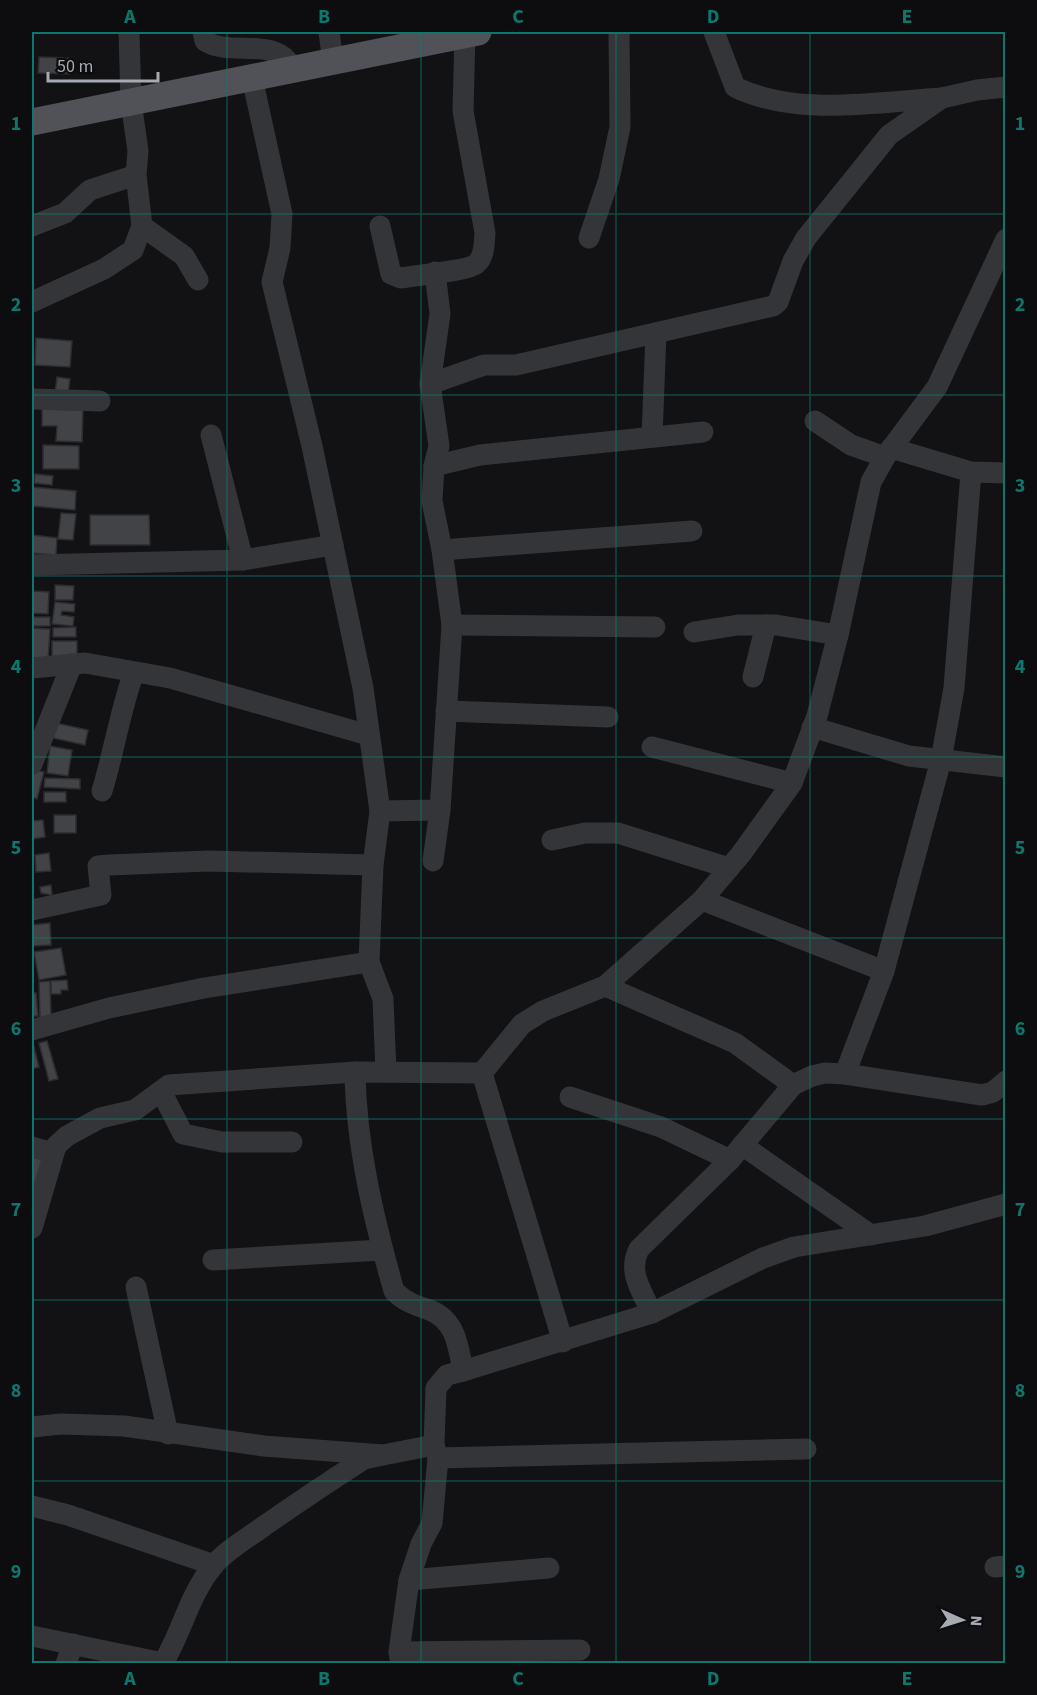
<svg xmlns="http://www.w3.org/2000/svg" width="1037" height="1695" font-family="'Source Sans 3',sans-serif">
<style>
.building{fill:#414347;stroke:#2d2d30;stroke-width:1.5}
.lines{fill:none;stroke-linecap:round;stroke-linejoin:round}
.minor{stroke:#343538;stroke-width:21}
.major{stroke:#505257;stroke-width:27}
.grid{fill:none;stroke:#0f766e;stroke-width:1.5;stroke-opacity:0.55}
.neatline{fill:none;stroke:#0f766e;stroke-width:2}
.grid-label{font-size:20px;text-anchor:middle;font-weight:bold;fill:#0f766e}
</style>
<rect width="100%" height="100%" fill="#121214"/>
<g class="building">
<path d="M 39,57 L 69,58 L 69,74 L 38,73 Z"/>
<path d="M 36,338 L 72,341 L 70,367 L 35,365 Z"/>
<path d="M 57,377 L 70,379 L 68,394 L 55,392 Z"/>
<path d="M 42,409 L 83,410 L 82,442 L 56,441 L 57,426 L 42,426 Z"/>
<path d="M 43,445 L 79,446 L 79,469 L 43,469 Z"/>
<path d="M 35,474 L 53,476 L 52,485 L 34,483 Z"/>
<path d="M 32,487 L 76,491 L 75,510 L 32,506 Z"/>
<path d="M 61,513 L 76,514 L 73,540 L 58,539 Z"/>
<path d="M 90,515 L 149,515 L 150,545 L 90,545 Z"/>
<path d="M 32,535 L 57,538 L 56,555 L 32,553 Z"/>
<path d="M 55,585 L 74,586 L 73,600 L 55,600 Z"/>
<path d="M 32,591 L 49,592 L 48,614 L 32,613 Z"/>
<path d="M 55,602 L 75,604 L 74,612 L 62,611 L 61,615 L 74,617 L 73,626 L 52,624 Z"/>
<rect x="32" y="617" width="18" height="9"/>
<path d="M 76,627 L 76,637 L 53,637 L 53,628 Z"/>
<path d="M 32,628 L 50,629 L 48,661 L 32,660 Z"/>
<rect x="52" y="641" width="25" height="20"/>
<path d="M 56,723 L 88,730 L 85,745 L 53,738 Z"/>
<path d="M 50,746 L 72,750 L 68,776 L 47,773 Z"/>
<path d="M 32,769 L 44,772 L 37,799 L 32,797 Z"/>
<path d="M 45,778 L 80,779 L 80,789 L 44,787 Z"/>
<rect x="44" y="792" width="22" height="10"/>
<rect x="54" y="815" width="22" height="18"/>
<path d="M 43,820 L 45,837 L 32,839 L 32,821 Z"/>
<path d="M 49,853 L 51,871 L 36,872 L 35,855 Z"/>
<path d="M 51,885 L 52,895 L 41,893 L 40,887 Z"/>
<path d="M 50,923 L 51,945 L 32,946 L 32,925 Z"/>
<path d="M 61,948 L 66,975 L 39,980 L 34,952 Z"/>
<path d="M 67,980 L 68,990 L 61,990 L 61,994 L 51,994 L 51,981 Z"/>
<path d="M 50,981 L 51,1017 L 40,1018 L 39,982 Z"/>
<path d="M 32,993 L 36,993 L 38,1016 L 32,1016 Z"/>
<path d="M 47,1041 L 58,1079 L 49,1081 L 39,1043 Z"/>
<path d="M 33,1043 L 39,1067 L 32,1069 L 32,1044 Z"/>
<path d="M 33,1152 L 44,1153 L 40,1188 L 32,1187 Z"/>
</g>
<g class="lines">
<g class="minor">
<path d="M 203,32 L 205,41 C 231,58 278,34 293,70"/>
<path d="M 329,32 L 333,62"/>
<path d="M 714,32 L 735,87 C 796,117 876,102 942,98"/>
<path d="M 252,78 L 282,214 L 280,248 L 272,282 L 312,446 L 363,688 L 380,811 L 373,865 L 369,962 L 383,999 L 386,1072"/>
<path d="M 32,226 L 65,213 L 90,190 L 136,175"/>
<path d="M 142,226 L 184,256 L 198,280"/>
<path d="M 380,226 L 391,274 L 401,278 C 416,275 468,271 476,264 C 485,257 484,243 485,233 L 463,111 L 465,34"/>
<path d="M 589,238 L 609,179 L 620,127 L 619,32"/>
<path d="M 32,302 L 104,269 L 133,250 L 142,226 L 136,175 L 138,151 L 131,102 L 129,32"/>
<path d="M 430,384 L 484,365 L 516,365 L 773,306 L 778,302 L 793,261 L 806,238 L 889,135 L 942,98 L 977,90 L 1006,87"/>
<path d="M 32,399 L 100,401"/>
<path d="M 815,421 L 851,445 L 885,457"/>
<path d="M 211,435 L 243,560"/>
<path d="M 652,437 L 656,333"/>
<path d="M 891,448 L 971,472 L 1006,473"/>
<path d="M 434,466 L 480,455 L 703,432"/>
<path d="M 442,550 L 692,531"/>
<path d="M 32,565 L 243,560 L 333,545"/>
<path d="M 452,625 L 655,627"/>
<path d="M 694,632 L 738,625 L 776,625 L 838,635"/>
<path d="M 32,668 L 85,663 L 170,678 L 368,735"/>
<path d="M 753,677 L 766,625"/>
<path d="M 446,711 L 608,717"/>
<path d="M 812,727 L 909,756 L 1006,767"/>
<path d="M 652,747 L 792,783"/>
<path d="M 32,764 L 72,664"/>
<path d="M 102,791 C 114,752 120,711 134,672"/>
<path d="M 380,811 L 440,810 L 452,625 L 442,550 L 432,501 L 434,466 L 439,446 L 430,384 L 440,314 L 435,272"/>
<path d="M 552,840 L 585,833 L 618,833 L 729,868"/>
<path d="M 433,861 L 440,810"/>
<path d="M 702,900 L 884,971"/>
<path d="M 32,910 L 101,895 L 98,866 L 110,865 L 208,861 L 373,865"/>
<path d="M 605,986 L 735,1043 L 793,1085"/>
<path d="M 32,1030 L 109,1008 L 204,988 L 369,962"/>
<path d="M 355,1072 C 356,1146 374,1220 394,1291 C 404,1301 414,1305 427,1309 C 456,1319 458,1345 463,1371 L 447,1375 L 436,1388 L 434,1445 L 438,1458 L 432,1523 L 421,1544 L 409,1580 L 399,1652 L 401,1664"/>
<path d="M 482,1073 L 522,1024 L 543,1011 L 605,986 L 702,900 L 741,854 L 792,783 L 817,716 L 838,635 L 871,482 L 885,457 L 937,387 L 1006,239"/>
<path d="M 482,1073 L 563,1342"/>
<path d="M 845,1074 L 884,971 L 941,760 L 954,688 L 971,472"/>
<path d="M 161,1091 L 183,1134 L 222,1142 L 292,1142"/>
<path d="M 570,1097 L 661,1127 L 730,1160"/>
<path d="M 742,1145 L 871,1235"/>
<path d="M 32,1147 L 53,1153"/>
<path d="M 32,1228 L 56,1146 L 67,1136 L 100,1118 L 135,1110 L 169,1085 L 355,1072 L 482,1073"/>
<path d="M 213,1260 L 382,1250"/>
<path d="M 136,1287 L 168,1434"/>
<path d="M 652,1313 C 642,1292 627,1271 639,1249 L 730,1160 L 793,1085 L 812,1076 L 825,1073 L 845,1074 L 982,1095 L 993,1092 L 1006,1081"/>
<path d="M 463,1371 L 652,1313 L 763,1258 L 794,1247 L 925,1226 L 1006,1204"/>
<path d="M 32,1427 L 61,1424 L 124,1426 L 264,1446 L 383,1455 L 434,1445"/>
<path d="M 438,1458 L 806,1449"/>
<path d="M 32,1506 L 68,1515 L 214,1565"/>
<path d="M 995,1567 L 1006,1566"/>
<path d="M 409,1580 L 549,1568"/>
<path d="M 32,1636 L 163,1663 C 182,1632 189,1595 213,1566 C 226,1550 248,1538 264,1526 C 297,1503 330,1481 364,1459 L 383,1455"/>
<path d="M 399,1652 L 580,1650"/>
<path d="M 66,1664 L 73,1644"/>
</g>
<path class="major" d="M 32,122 L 478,32"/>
</g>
<path class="grid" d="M 227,32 L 227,1664M 421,32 L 421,1664M 616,32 L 616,1664M 810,32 L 810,1664M 32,214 L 1006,214M 32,395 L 1006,395M 32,576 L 1006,576M 32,757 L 1006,757M 32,938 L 1006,938M 32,1119 L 1006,1119M 32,1300 L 1006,1300M 32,1481 L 1006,1481"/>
<rect width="1037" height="1695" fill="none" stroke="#0d0d0f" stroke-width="66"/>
<g transform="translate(962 1620) rotate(93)" stroke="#0d0d0f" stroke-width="4.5" paint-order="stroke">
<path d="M0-4.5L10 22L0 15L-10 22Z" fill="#a5aab3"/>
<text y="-9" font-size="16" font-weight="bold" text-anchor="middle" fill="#a5aab3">N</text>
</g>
<path d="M48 72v9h110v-9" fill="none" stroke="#a5aab3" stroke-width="3"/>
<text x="57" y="72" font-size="18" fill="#a5aab3" stroke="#0d0d0f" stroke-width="4.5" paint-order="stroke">50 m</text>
<rect x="33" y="33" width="971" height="1629" class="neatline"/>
<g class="grid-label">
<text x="130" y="23">A</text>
<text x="324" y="23">B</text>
<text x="518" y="23">C</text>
<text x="713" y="23">D</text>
<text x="907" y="23">E</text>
<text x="16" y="130">1</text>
<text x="1020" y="130">1</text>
<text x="16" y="311">2</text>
<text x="1020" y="311">2</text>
<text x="16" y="492">3</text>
<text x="1020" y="492">3</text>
<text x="16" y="673">4</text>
<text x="1020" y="673">4</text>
<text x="16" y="854">5</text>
<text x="1020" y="854">5</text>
<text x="16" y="1035">6</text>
<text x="1020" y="1035">6</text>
<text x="16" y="1216">7</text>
<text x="1020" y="1216">7</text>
<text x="16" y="1397">8</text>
<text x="1020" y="1397">8</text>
<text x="16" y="1578">9</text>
<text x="1020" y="1578">9</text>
<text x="130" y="1685">A</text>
<text x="324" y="1685">B</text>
<text x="518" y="1685">C</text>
<text x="713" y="1685">D</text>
<text x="907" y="1685">E</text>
</g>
</svg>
